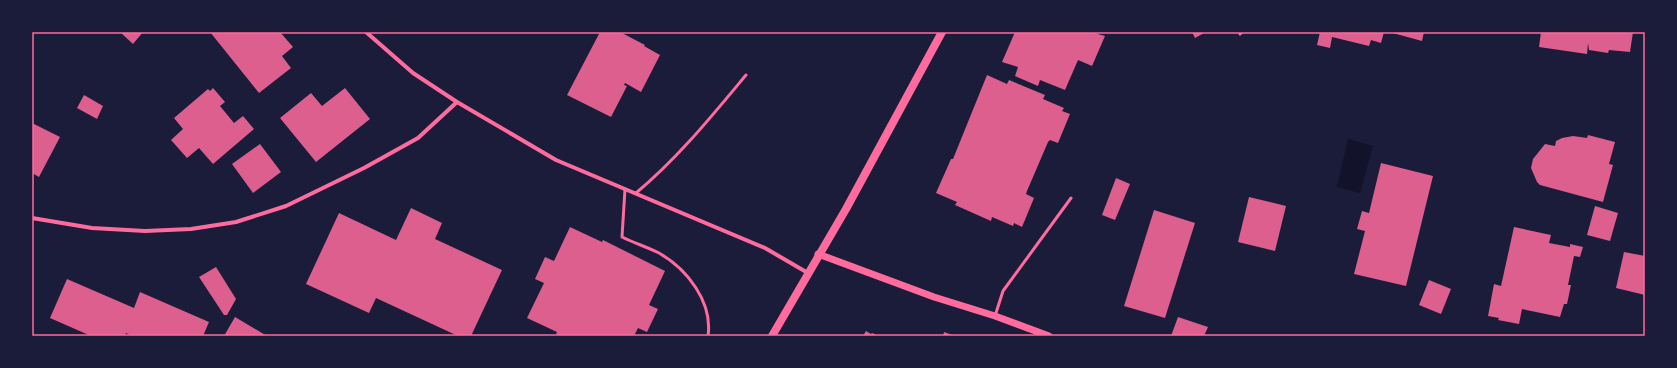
<svg xmlns="http://www.w3.org/2000/svg" width="1677" height="368" font-family="'Open Sans',sans-serif">
<style>
.water{fill:#12122b}
.building{fill:#dd5f8e}
.lines{fill:none;stroke-linecap:round;stroke-linejoin:round}
.service{stroke:#ff6b9d;stroke-width:3}
.minor{stroke:#ff6b9d;stroke-width:4}
.tertiary{stroke:#ff6b9d;stroke-width:7}
.secondary{stroke:#ff6b9d;stroke-width:8}
.neatline{fill:none;stroke:#ff6b9d;stroke-width:1.5}
</style>
<rect width="100%" height="100%" fill="#1b1b3a"/>
<path class="water" d="M 1348,139 L 1373,146 L 1360,193 L 1337,187 Z"/>
<g class="building">
<path d="M 120,32 L 143,32 L 133,44 Z"/>
<path d="M 210,32 L 280,32 L 293,47 L 282,56 L 291,68 L 259,93 Z"/>
<path d="M 600,32 L 620,32 L 645,45 L 644,46 L 660,55 L 641,92 L 625,83 L 624,85 L 627,86 L 611,117 L 567,95 Z"/>
<path d="M 1015,32 L 1091,32 L 1105,36 L 1092,66 L 1078,60 L 1065,90 L 1040,80 L 1038,86 L 1015,76 L 1018,67 L 1002,62 Z"/>
<path d="M 1192,32 L 1206,32 L 1195,38 Z"/>
<path d="M 1320,32 L 1384,32 L 1381,43 L 1371,40 L 1369,46 L 1332,37 L 1330,48 L 1317,45 Z"/>
<path d="M 1389,32 L 1424,32 L 1422,41 Z"/>
<path d="M 1541,32 L 1633,32 L 1630,52 L 1609,50 L 1608,53 L 1589,50 L 1588,43 L 1587,54 L 1539,47 Z"/>
<path d="M 987,75 L 1007,84 L 1009,80 L 1045,95 L 1043,99 L 1064,108 L 1062,111 L 1070,114 L 1058,143 L 1050,140 L 1048,142 L 1027,191 L 1026,194 L 1034,198 L 1022,227 L 1014,223 L 1013,226 L 992,217 L 991,221 L 955,205 L 957,202 L 936,193 L 951,159 L 953,159 Z"/>
<path d="M 213,88 L 225,102 L 220,106 L 234,123 L 243,116 L 254,129 L 213,164 L 199,148 L 187,158 L 171,140 L 183,129 L 174,118 L 208,89 L 210,91 Z"/>
<path d="M 345,88 L 370,119 L 316,162 L 280,118 L 311,93 L 322,106 Z"/>
<path d="M 84,95 L 103,106 L 97,119 L 77,108 Z"/>
<path d="M 32,123 L 60,137 L 39,177 L 32,173 Z"/>
<path d="M 1588,135 L 1615,142 L 1609,164 L 1613,165 L 1603,202 L 1540,185 L 1537,182 L 1531,168 L 1533,159 L 1545,144 L 1555,146 L 1556,141 L 1562,138 L 1573,136 L 1587,138 Z"/>
<path d="M 260,144 L 281,172 L 253,193 L 232,164 Z"/>
<path d="M 1381,163 L 1433,176 L 1406,286 L 1354,274 L 1365,231 L 1357,229 L 1362,211 L 1369,213 Z"/>
<path d="M 1116,178 L 1130,184 L 1115,220 L 1102,215 Z"/>
<path d="M 1249,197 L 1286,206 L 1275,251 L 1238,242 Z"/>
<path d="M 1595,206 L 1618,213 L 1610,241 L 1587,235 Z"/>
<path d="M 411,208 L 442,223 L 435,239 L 502,270 L 471,336 L 458,336 L 376,298 L 369,313 L 306,284 L 339,213 L 396,240 Z"/>
<path d="M 1154,210 L 1195,223 L 1165,318 L 1124,306 Z"/>
<path d="M 570,227 L 602,242 L 603,240 L 665,271 L 649,305 L 658,309 L 647,332 L 638,328 L 634,336 L 561,336 L 556,334 L 557,332 L 527,318 L 544,283 L 535,279 L 545,257 L 554,261 Z"/>
<path d="M 1514,227 L 1551,235 L 1549,243 L 1570,247 L 1570,244 L 1583,247 L 1580,257 L 1574,256 L 1568,285 L 1571,285 L 1567,304 L 1564,304 L 1560,317 L 1522,309 L 1519,324 L 1498,320 L 1499,318 L 1488,316 L 1494,284 L 1501,286 Z"/>
<path d="M 1624,252 L 1645,256 L 1645,295 L 1616,288 Z"/>
<path d="M 216,267 L 236,299 L 227,315 L 224,315 L 199,277 Z"/>
<path d="M 67,279 L 134,308 L 140,292 L 209,322 L 203,336 L 132,336 L 126,333 L 125,336 L 91,336 L 50,318 Z"/>
<path d="M 1429,280 L 1451,289 L 1441,314 L 1419,305 Z"/>
<path d="M 235,317 L 267,336 L 224,336 Z"/>
<path d="M 1178,317 L 1208,327 L 1204,336 L 1171,336 Z"/>
<path d="M 866,331 L 871,334 L 872,333 L 879,336 L 863,336 Z"/>
<path d="M 944,332 L 955,336 L 943,336 Z"/>
</g>
<g class="lines">
<g class="service">
<path d="M 1240,34 L 1242,32"/>
<path d="M 625,189 L 622,237 C 634,243 647,247 659,253 C 687,269 713,302 708,336"/>
<path d="M 636,193 C 677,159 711,117 746,75"/>
<path d="M 995,316 L 1003,291 L 1071,198"/>
</g>
<g class="minor">
<path d="M 366,32 L 413,73 L 457,102 L 556,160 L 765,248 L 808,273"/>
<path d="M 32,218 L 92,228 L 145,231 L 191,229 L 236,222 L 286,206 L 364,168 L 418,138 L 457,102"/>
</g>
<path class="tertiary" d="M 818,254 L 934,297 L 995,316 L 1049,336"/>
<path class="secondary" d="M 772,336 L 846,209 L 942,32"/>
</g>
<rect width="1677" height="368" fill="none" stroke="#1b1b3a" stroke-width="66"/>
<rect x="33" y="33" width="1611" height="302" class="neatline"/>
</svg>
